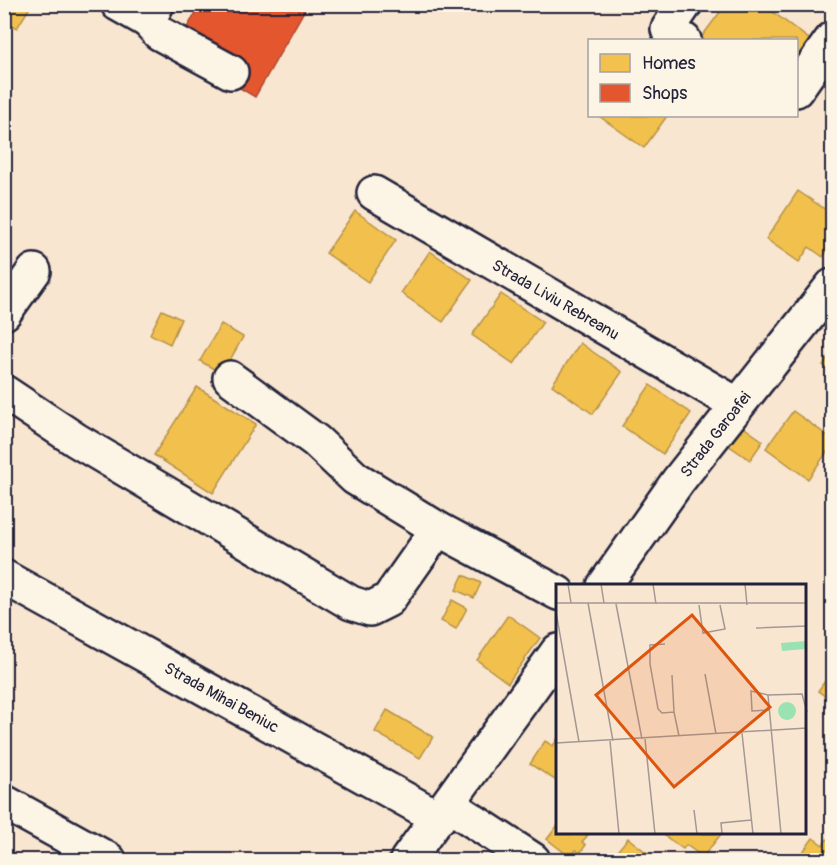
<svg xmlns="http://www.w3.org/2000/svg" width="837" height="865" font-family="Pangolin,sans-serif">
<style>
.homes{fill:#f2c14e;stroke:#b49148;stroke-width:1.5}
.shops{fill:#e4572e;stroke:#aa4732;stroke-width:1.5}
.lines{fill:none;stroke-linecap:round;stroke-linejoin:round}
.minor-casing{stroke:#22223b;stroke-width:38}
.minor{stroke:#fcf5e5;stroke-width:33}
.labels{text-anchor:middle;stroke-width:6;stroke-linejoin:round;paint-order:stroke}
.street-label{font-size:16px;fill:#22223b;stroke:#fcf5e5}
.inset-road{fill:none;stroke:#a39894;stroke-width:1.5}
.view{fill:#de560e;fill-opacity:0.15;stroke:#de560e;stroke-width:3}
.inset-edge{fill:none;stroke:#22223b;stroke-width:3}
</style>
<rect width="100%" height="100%" fill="#f9e6d0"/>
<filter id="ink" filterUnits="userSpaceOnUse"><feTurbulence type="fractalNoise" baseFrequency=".0167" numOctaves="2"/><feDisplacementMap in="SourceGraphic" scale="12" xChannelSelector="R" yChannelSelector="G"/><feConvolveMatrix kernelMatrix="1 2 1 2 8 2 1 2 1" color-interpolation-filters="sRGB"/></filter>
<g filter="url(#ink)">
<g class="homes">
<path d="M 4,4 L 32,4 L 17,28 L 4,20 Z"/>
<path d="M 726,4 L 762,4 L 817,45 L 796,73 L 796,40 L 702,40 L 700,39 Z"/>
<path d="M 599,116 L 667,116 L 644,148 Z"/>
<path d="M 798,191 L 832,214 L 832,243 L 823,257 L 809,247 L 799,262 L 766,239 Z"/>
<path d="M 355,211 L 396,240 L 368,282 L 326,253 Z"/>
<path d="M 430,251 L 472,280 L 443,322 L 401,293 Z"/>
<path d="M 501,294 L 543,322 L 514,364 L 472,335 Z"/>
<path d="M 162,310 L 181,319 L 170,344 L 150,334 Z"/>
<path d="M 221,324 L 243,337 L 222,374 L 200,361 Z"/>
<path d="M 580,343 L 622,372 L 593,414 L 552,385 Z"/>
<path d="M 832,351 L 832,372 L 823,365 Z"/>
<path d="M 650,385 L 691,413 L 663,454 L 622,426 Z"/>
<path d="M 197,387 L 256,424 L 213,493 L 154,455 Z"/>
<path d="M 793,411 L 832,439 L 832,445 L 808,479 L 766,448 Z"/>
<path d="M 739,424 L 763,441 L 750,460 L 725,443 Z"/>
<path d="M 463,575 L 481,583 L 474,598 L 456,590 Z"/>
<path d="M 452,600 L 467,608 L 456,629 L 441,621 Z"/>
<path d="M 508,615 L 540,638 L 508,683 L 477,660 Z"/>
<path d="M 832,671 L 832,701 L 818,691 Z"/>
<path d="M 387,710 L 433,737 L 420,758 L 375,732 Z"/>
<path d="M 558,738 L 558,782 L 530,764 L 545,741 L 553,746 Z"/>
<path d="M 558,825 L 558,834 L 588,835 L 582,842 L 586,845 L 580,853 L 576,850 L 570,857 L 547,839 Z"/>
<path d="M 666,834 L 721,834 L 703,857 L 686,845 L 683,849 L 665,836 Z"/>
<path d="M 628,838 L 656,860 L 610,860 Z"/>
<path d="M 813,838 L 823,845 L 827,839 L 832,843 L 832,860 L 797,860 Z"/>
</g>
<path class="shops" d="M 201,4 L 308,4 L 255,97 L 233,84 L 185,31 Z"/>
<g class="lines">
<defs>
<g id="minor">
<path d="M 118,4 L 148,21 L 157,4"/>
<path d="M 148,21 L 159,33 L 231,72"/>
<path d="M 684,40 L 668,29 L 685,4"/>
<path d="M 796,90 L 832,39"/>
<path d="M 374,193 L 738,405"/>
<path d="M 4,313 L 34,271"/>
<path d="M 230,378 L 316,441 L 355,478 L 438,529"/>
<path d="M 4,392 L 76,440 L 351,603 L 370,609 L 388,600 L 438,529 L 558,593"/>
<path d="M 4,577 L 439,818"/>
<path d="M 604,586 L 678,481 L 832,286"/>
<path d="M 4,802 L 109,860"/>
<path d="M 449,805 L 533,860"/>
<path d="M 407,860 L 558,651"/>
</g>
</defs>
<use href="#minor" class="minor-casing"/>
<use href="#minor" class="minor"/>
</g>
</g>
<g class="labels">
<g class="street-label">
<text transform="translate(556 299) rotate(30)" y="6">Strada Liviu Rebreanu</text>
<text transform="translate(715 434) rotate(-52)" y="6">Strada Garoafei</text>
<text transform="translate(222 697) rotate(29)" y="6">Strada Mihai Beniuc</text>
</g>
</g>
<g transform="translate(556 584)">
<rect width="250" height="250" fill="#f9e6d0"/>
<path d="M 250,57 L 250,65 L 226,67 L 225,59 ZM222 127a9 9 0 1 1 18 0a9 9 0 1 1-18 0Z" fill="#9ae2b1"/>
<path class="inset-road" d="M 12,0 L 15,19M 45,0 L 48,19M 97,0 L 100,20M 189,0 L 191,21M 0,19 L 251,19M 32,19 L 57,157M 60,20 L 86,155M 143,21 L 147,49 L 169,45 L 164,21M 0,28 L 23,158M 200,44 L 251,42M 109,60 L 94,61 L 94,80 L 102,125 L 106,129 L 118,128 L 123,152M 149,90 L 160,150M 116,91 L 118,128M 212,111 L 195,107 L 196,127 L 213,126M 186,149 L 197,250M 89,155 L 99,250M 54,157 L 63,250M 0,159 L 251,144M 138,226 L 141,250M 166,250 L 165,239 L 195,236M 225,250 L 212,111 L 246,110 L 251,128"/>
<path class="view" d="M 136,31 L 214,123 L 118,203 L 40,111 Z"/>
<rect width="250" height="250" class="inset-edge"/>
</g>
<rect width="837" height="865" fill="none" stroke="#fcf5e5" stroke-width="24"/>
<rect x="12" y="12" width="813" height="841" fill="none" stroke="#22223b" stroke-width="2" filter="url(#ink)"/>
<rect x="588" y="39" width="210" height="78" fill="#fcf5e5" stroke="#a5a1a1" stroke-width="1.5"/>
<rect x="600" y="54" width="30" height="18" fill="#f2c14e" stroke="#a5a1a1" stroke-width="1.5"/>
<text x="642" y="69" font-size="18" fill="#22223b">Homes</text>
<rect x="600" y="84" width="30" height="18" fill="#e4572e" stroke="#a5a1a1" stroke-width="1.5"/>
<text x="642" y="99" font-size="18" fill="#22223b">Shops</text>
</svg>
